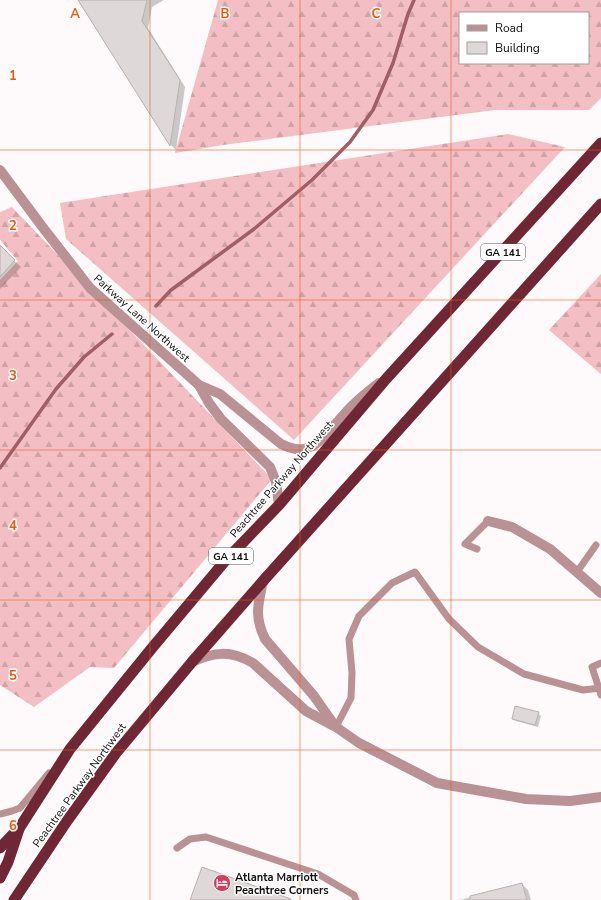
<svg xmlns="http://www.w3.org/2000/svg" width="601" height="900" font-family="'Nunito Sans',sans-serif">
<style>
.forest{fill:url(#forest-firs);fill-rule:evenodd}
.shadow{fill:#0003}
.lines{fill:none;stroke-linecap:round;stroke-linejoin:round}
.stream{stroke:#9e5f66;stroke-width:3.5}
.building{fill:#dfd8d8;stroke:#b8b0b1}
.service{stroke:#ba9194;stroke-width:7}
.minor{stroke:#ba9194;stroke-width:10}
.trunk{stroke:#702735;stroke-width:11}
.grid{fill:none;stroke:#e8590c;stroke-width:1;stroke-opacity:0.55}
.labels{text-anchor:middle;stroke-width:3;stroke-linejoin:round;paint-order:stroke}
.shield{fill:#fff;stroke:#585757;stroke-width:1}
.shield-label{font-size:10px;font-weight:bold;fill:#110f0f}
.street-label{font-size:11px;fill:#110f0f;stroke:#fff}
.poi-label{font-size:11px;font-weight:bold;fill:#110f0f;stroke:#fff;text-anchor:start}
.grid-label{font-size:13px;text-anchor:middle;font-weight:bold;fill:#e8590c;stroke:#fff;stroke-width:3;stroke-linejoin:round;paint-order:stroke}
</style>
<defs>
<pattern id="forest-firs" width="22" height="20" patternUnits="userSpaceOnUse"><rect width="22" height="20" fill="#f4bfc4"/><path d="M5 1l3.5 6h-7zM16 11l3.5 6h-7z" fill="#d0a3a7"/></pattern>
</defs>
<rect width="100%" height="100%" fill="#fef9fa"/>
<g class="forest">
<path d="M 218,0 L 601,0 L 601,98 L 589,110 L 495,110 L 223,145 L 175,153 ZM 460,13 L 588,13 L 588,63 L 460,63 Z"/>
<path d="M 508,134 L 565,147 L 294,440 L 66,239 L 60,203 Z"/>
<path d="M 12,207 L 272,479 L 114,668 L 90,667 L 34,707 L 0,685 L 0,280 L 18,261 L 0,240 L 0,212 Z"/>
<path d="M 601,274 L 601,374 L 549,330 Z"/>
</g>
<g class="shadow">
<path d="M 81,0 L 164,0 L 152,7 L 148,28 L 185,87 L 176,150 L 171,145 L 81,3 Z"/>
<path d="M 0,247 L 21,267 L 0,289 Z"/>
<path d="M 538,713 L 541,716 L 538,727 L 516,721 L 513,719 Z"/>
<path d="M 522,884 L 528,890 L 531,900 L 460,900 Z"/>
</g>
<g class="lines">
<g class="stream">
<path d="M 156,306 L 171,290 L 254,229 L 312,180 L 350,142 L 373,110 L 393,63 L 408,14 L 414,0"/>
<path d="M 0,468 L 56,389 L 84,357 L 112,334"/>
</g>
</g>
<g class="building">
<path d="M 78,0 L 147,0 L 142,21 L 180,80 L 170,146 Z"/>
<path d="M 0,245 L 15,260 L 0,277 Z"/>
<path d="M 515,706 L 539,712 L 535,725 L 512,719 Z"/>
<path d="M 202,867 L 291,899 L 291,900 L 190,900 Z"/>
<path d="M 522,883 L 527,900 L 470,900 L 470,896 Z"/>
</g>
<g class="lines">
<g class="service">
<path d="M 477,549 L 465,544 L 488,521"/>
<path d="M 577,572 L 596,545"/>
<path d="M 601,663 L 592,667 L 601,695"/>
<path d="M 336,727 L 351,698 L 352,673 L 349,639 L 359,616 L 392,583 L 415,572 L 449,619 L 478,647 L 524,674 L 583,690 L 601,688"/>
<path d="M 0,814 L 12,811 L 20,808 L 49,773"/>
<path d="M 177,848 L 190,839 L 206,837 L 318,874 L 354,895 L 356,900"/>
</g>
<g class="minor">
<path d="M 0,170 L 44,229 L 90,288 L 199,385 L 220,394 L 281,444 C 289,448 299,451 308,448 C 322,444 341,416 353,405 C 361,397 370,390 379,383"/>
<path d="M 199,385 L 209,403 L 221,419 L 270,467 L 276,482 L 279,505"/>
<path d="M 488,521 L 512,527 L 550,549 L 601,593"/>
<path d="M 263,581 C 258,605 254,616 265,639 L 314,696 L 335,726"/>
<path d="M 192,662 C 214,652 230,650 253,663 L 306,711 L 336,727 L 359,743 L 437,783 L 526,799 L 570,801 L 601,797"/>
</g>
<g class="trunk">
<path d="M 0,848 L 20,827 L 70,749 L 152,648 L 225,561 L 279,505 L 386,379 L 601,143"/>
<path d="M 0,878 L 8,862 L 19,829"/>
<path d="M 14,900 L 67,821 L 116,753 L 192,662 L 263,581 L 601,204"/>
</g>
</g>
<path class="grid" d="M 150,0 L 150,900M 300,0 L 300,900M 451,0 L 451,900M 0,150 L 601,150M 0,300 L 601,300M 0,450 L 601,450M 0,600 L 601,600M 0,750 L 601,750"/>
<defs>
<symbol id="hotel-disc" viewBox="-11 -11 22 22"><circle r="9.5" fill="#d0405e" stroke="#fff"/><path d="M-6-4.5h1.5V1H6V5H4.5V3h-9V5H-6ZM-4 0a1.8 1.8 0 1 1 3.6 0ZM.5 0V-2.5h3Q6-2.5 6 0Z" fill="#fff"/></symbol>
</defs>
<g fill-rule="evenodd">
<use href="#hotel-disc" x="212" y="873" width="20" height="20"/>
</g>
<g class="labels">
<g class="shield">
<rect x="481" y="244" width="44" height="16" rx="3"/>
<rect x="209" y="548" width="44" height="16" rx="3"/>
</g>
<g class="shield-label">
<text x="503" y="256">GA 141</text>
<text x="231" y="560">GA 141</text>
</g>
<g class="street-label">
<text transform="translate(142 318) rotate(42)" y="4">Parkway Lane Northwest</text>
<text transform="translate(281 479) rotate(-49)" y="4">Peachtree Parkway Northwest</text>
<text transform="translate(79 785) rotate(-54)" y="4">Peachtree Parkway Northwest</text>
</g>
<g class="poi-label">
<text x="235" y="881">Atlanta Marriott<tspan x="235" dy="13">Peachtree Corners</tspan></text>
</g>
</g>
<g class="grid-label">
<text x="75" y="18">A</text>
<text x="225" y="18">B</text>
<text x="376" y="18">C</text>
<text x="13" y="80">1</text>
<text x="13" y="230">2</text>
<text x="13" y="380">3</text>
<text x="13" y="530">4</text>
<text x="13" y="680">5</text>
<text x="13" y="830">6</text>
</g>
<rect x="459" y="12" width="130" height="52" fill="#ffffff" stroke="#a09f9f"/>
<rect x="467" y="25" width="20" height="6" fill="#ba9194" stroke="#a09f9f"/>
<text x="495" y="32" font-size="12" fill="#110f0f">Road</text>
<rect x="467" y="42" width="20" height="12" fill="#dfd8d8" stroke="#a09f9f"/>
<text x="495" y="52" font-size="12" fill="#110f0f">Building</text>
</svg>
